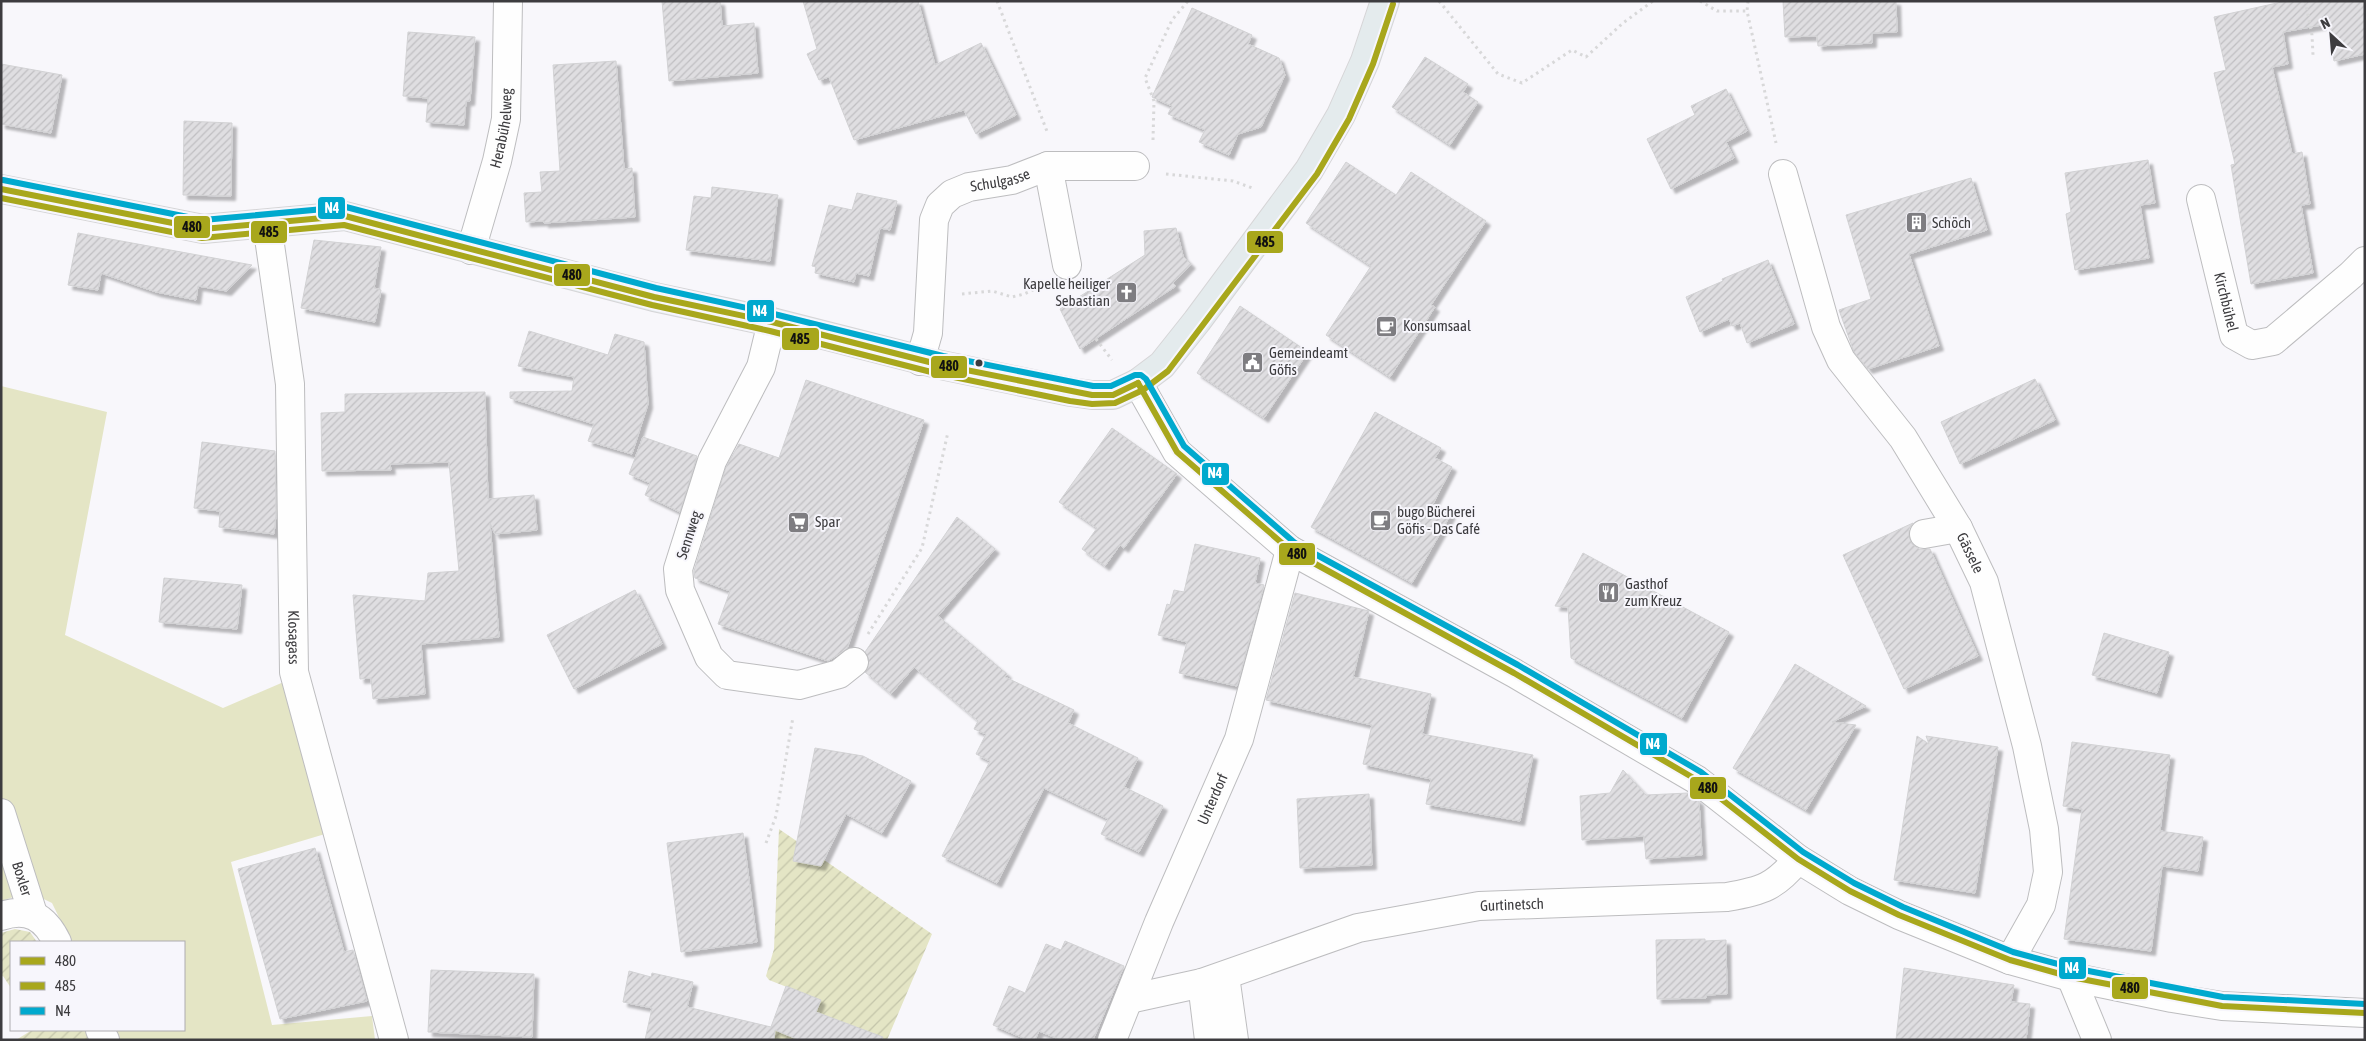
<svg xmlns="http://www.w3.org/2000/svg" width="2366" height="1041" font-family="'Asap Condensed',sans-serif">
<style>
.grass{fill:#e4e5c5}
.garden{fill:url(#garden-furrows)}
.building{fill:url(#building-hatch);stroke:#d2d2d4;filter:url(#shadow)}
.lines{fill:none;stroke-linecap:round;stroke-linejoin:round}
.minor-casing{stroke:#bdbdbf;stroke-width:30}
.major-casing{stroke:#d6d5d7;stroke-width:30}
.path{stroke:#d8d8d9;stroke-width:3;stroke-dasharray:2.5 4;stroke-linecap:butt}
.minor{stroke:#fefefe;stroke-width:28}
.major{stroke:#e4ebed;stroke-width:28}
.bus-1-casing{stroke:#f7f6fc;stroke-width:10}
.bus-2-casing{stroke:#f7f6fc;stroke-width:10}
.bus-3-casing{stroke:#f7f6fc;stroke-width:10}
.bus-1{stroke:#a8a71c;stroke-width:6}
.bus-2{stroke:#a8a71c;stroke-width:6}
.bus-3{stroke:#00a9ce;stroke-width:6}
.bus-dot{fill:#3d3c3f;stroke:#f7f6fc;stroke-width:2}
.labels{text-anchor:middle;stroke-width:4;stroke-linejoin:round;paint-order:stroke}
.street-label{font-size:15px;fill:#3d3c3f;stroke:#f7f6fc}
.poi-label{font-size:15px;fill:#3d3c3f;stroke:#f7f6fc;text-anchor:start}
.line-badge{stroke:#f7f6fc;stroke-width:2}
.badge-label{font-size:14px;text-anchor:middle;font-weight:bold;fill:#fff}
.pale-badge-label{font-size:14px;text-anchor:middle;font-weight:bold;fill:#111}
</style>
<defs>
<pattern id="garden-furrows" width="10" height="10" patternUnits="userSpaceOnUse" patternTransform="scale(1.25)"><rect width="10" height="10" fill="#e4e5c5"/><path d="M-1 1l2-2M0 10L10 0M9 11l2-2" fill="none" stroke="#c4c5aa"/></pattern>
<pattern id="building-hatch" width="6" height="6" patternUnits="userSpaceOnUse" patternTransform="scale(1.25)"><rect width="6" height="6" fill="#dfdee1"/><path d="M-1 1l2-2M0 6l6-6M5 7l2-2" fill="none" stroke="#c0bfc2"/></pattern>
<filter id="shadow"><feDropShadow dx="4.5" dy="4.5" stdDeviation="1" flood-color="#0004"/></filter>
</defs>
<rect width="100%" height="100%" fill="#f8f7fb"/>
<path class="grass" d="M 1,386 L 107,412 L 65,635 L 223,708 L 286,681 L 325,834 L 231,862 L 272,1025 L 372,1016 L 375,1040 L 118,1040 L 113,1030 L 184,1030 L 184,942 L 71,942 L 52,903 L 29,892 L 1,901 Z"/>
<g class="garden">
<path d="M 779,829 L 932,934 L 887,1040 L 868,1040 L 834,1019 L 816,1012 L 820,1000 L 769,980 L 766,976 L 774,949 Z"/>
<path d="M 15,929 L 30,932 L 37,942 L 11,942 L 11,988 L 3,976 L 1,977 L 1,933 Z"/>
<path d="M 770,1028 L 799,1040 L 749,1040 Z"/>
<path d="M 32,1030 L 85,1030 L 90,1040 L 16,1040 Z"/>
</g>
<g class="building">
<path d="M 662,1 L 720,1 L 722,26 L 754,23 L 758,73 L 669,81 Z"/>
<path d="M 803,1 L 918,1 L 935,65 L 981,43 L 1016,115 L 976,134 L 964,110 L 854,140 L 829,77 L 819,80 L 807,54 L 817,49 Z"/>
<path d="M 1783,1 L 1896,1 L 1897,32 L 1872,33 L 1872,43 L 1818,46 L 1817,36 L 1785,37 Z"/>
<path d="M 2286,1 L 2365,1 L 2365,54 L 2334,61 L 2327,24 L 2283,32 L 2288,64 L 2272,67 L 2292,154 L 2302,152 L 2310,204 L 2301,205 L 2313,273 L 2251,284 L 2231,165 L 2235,164 L 2214,73 L 2226,70 L 2214,17 Z"/>
<path d="M 1192,8 L 1252,35 L 1248,44 L 1279,58 L 1285,75 L 1261,127 L 1238,134 L 1229,155 L 1199,142 L 1205,130 L 1168,114 L 1172,106 L 1152,97 Z"/>
<path d="M 408,32 L 475,37 L 470,101 L 466,101 L 464,125 L 426,122 L 428,98 L 403,96 Z"/>
<path d="M 1425,57 L 1468,84 L 1463,92 L 1478,102 L 1450,145 L 1392,107 Z"/>
<path d="M 616,61 L 624,169 L 632,168 L 635,217 L 544,223 L 544,221 L 526,222 L 524,193 L 542,192 L 540,172 L 560,171 L 553,65 Z"/>
<path d="M 1,64 L 62,75 L 51,133 L 1,124 Z"/>
<path d="M 1726,89 L 1747,131 L 1726,142 L 1734,158 L 1671,189 L 1647,139 L 1695,115 L 1691,106 Z"/>
<path d="M 184,121 L 232,123 L 231,196 L 183,195 Z"/>
<path d="M 2148,160 L 2155,203 L 2140,205 L 2149,258 L 2075,270 L 2066,214 L 2071,212 L 2065,173 Z"/>
<path d="M 1346,162 L 1396,195 L 1411,172 L 1486,221 L 1431,305 L 1435,307 L 1390,377 L 1326,335 L 1371,266 L 1306,223 Z"/>
<path d="M 1971,178 L 1987,230 L 1909,254 L 1939,346 L 1868,369 L 1854,352 L 1839,310 L 1871,299 L 1846,215 Z"/>
<path d="M 712,187 L 778,195 L 770,261 L 686,250 L 694,196 L 711,198 Z"/>
<path d="M 857,193 L 897,201 L 890,230 L 880,228 L 869,276 L 856,273 L 854,282 L 815,273 L 816,267 L 812,266 L 829,205 L 852,210 Z"/>
<path d="M 1176,228 L 1183,256 L 1191,264 L 1173,283 L 1176,286 L 1080,349 L 1060,309 L 1145,255 L 1144,231 Z"/>
<path d="M 78,233 L 94,236 L 252,265 L 227,291 L 198,286 L 196,300 L 156,292 L 101,273 L 98,290 L 68,285 Z"/>
<path d="M 314,240 L 381,247 L 374,288 L 381,290 L 375,322 L 301,308 Z"/>
<path d="M 1768,260 L 1794,324 L 1747,343 L 1740,323 L 1732,326 L 1729,319 L 1700,332 L 1686,297 L 1723,281 L 1722,279 Z"/>
<path d="M 1240,306 L 1308,352 L 1264,418 L 1197,373 Z"/>
<path d="M 529,331 L 608,355 L 615,334 L 644,342 L 648,404 L 632,454 L 588,441 L 594,424 L 510,398 L 510,392 L 572,391 L 574,377 L 518,366 Z"/>
<path d="M 2035,379 L 2055,420 L 1960,464 L 1941,422 Z"/>
<path d="M 806,380 L 924,420 L 847,649 L 828,661 L 718,624 L 730,591 L 695,578 L 694,571 L 726,467 L 739,444 L 779,458 Z"/>
<path d="M 485,392 L 488,499 L 534,495 L 537,530 L 495,534 L 490,523 L 499,637 L 421,644 L 425,694 L 373,699 L 371,678 L 360,679 L 353,595 L 425,601 L 428,573 L 459,571 L 449,462 L 390,464 L 391,470 L 322,471 L 321,413 L 345,412 L 345,394 Z"/>
<path d="M 1375,412 L 1441,448 L 1435,458 L 1452,467 L 1433,504 L 1451,514 L 1412,583 L 1311,527 Z"/>
<path d="M 1112,428 L 1177,474 L 1124,548 L 1120,545 L 1105,566 L 1082,549 L 1097,528 L 1059,502 Z"/>
<path d="M 643,437 L 697,456 L 680,512 L 645,495 L 650,483 L 629,474 Z"/>
<path d="M 202,442 L 275,451 L 276,515 L 274,534 L 219,527 L 220,511 L 194,508 Z"/>
<path d="M 957,517 L 995,549 L 938,616 L 1007,674 L 1005,677 L 1074,710 L 1068,723 L 1138,758 L 1124,787 L 1163,806 L 1139,852 L 1101,834 L 1108,819 L 1044,788 L 997,883 L 942,856 L 990,761 L 976,754 L 986,734 L 974,729 L 978,721 L 914,667 L 891,694 L 865,672 L 869,660 L 865,652 Z"/>
<path d="M 1913,523 L 1909,529 L 1909,536 L 1912,544 L 1919,549 L 1930,549 L 1978,656 L 1904,689 L 1843,555 Z"/>
<path d="M 1195,544 L 1260,558 L 1255,583 L 1264,585 L 1237,686 L 1179,673 L 1187,642 L 1158,635 L 1167,604 L 1170,605 L 1174,590 L 1184,592 Z"/>
<path d="M 1583,553 L 1729,632 L 1682,718 L 1571,658 L 1568,607 L 1555,606 Z"/>
<path d="M 164,578 L 242,585 L 237,629 L 159,622 Z"/>
<path d="M 635,590 L 662,644 L 574,689 L 547,635 Z"/>
<path d="M 1295,593 L 1369,611 L 1353,677 L 1431,694 L 1422,734 L 1533,755 L 1520,821 L 1426,804 L 1431,779 L 1363,764 L 1372,725 L 1266,700 Z"/>
<path d="M 2104,633 L 2169,652 L 2157,693 L 2092,675 Z"/>
<path d="M 1795,664 L 1866,706 L 1832,722 L 1856,725 L 1806,810 L 1733,768 Z"/>
<path d="M 1917,736 L 1929,744 L 1926,736 L 1998,747 L 1975,893 L 1894,880 Z"/>
<path d="M 2072,742 L 2170,755 L 2160,831 L 2203,837 L 2198,871 L 2162,866 L 2151,951 L 2064,939 L 2082,809 L 2063,806 Z"/>
<path d="M 815,748 L 863,756 L 911,781 L 882,833 L 846,814 L 821,866 L 793,861 Z"/>
<path d="M 1623,770 L 1646,795 L 1688,793 L 1699,801 L 1702,855 L 1646,859 L 1644,836 L 1582,840 L 1580,796 L 1610,793 Z"/>
<path d="M 1369,794 L 1372,865 L 1300,868 L 1297,799 Z"/>
<path d="M 743,833 L 757,942 L 681,952 L 667,843 Z"/>
<path d="M 315,848 L 344,952 L 353,950 L 367,1001 L 280,1019 L 238,869 Z"/>
<path d="M 1705,939 L 1705,941 L 1726,940 L 1727,994 L 1706,995 L 1706,998 L 1657,999 L 1656,940 Z"/>
<path d="M 1065,941 L 1124,966 L 1093,1040 L 1061,1040 L 1039,1031 L 1035,1040 L 1028,1040 L 993,1025 L 1009,986 L 1025,993 L 1046,944 L 1061,950 Z"/>
<path d="M 1904,968 L 2014,985 L 2011,1002 L 2030,1004 L 2026,1040 L 1896,1040 Z"/>
<path d="M 431,970 L 534,974 L 532,1037 L 428,1032 Z"/>
<path d="M 629,971 L 651,977 L 652,973 L 693,982 L 687,1007 L 771,1027 L 786,986 L 821,1000 L 816,1012 L 883,1037 L 882,1040 L 799,1040 L 775,1030 L 774,1040 L 645,1040 L 652,1008 L 623,1002 Z"/>
</g>
<g class="lines">
<defs>
<g id="minor">
<path d="M 1048,166 L 1067,265"/>
<path id="s1" d="M 1783,174 L 1826,327 L 1841,360 L 1903,438 L 1958,528 L 1984,582 L 2027,746 L 2044,829 L 2048,872 L 2041,905 L 2010,960"/>
<path id="s2" d="M 2201,199 L 2234,335 L 2252,345 L 2273,341 L 2351,275 L 2365,261"/>
<path id="s3" d="M 267,224 L 290,384 L 294,672 L 394,1040"/>
<path id="s4" d="M 471,250 L 497,161 L 506,119 L 508,1"/>
<path d="M 772,322 L 761,367 L 712,461 L 678,569 L 680,590 L 709,657 L 727,675 L 799,685 L 839,674 L 854,662"/>
<path id="s5" d="M 920,361 L 928,333 L 934,220 L 940,205 L 952,194 L 969,187 L 1012,180 L 1048,166 L 1135,166"/>
<path d="M 1138,383 L 1177,452 L 1290,550 L 1514,673 L 1697,780 L 1798,859 L 1850,891 L 1899,915 L 2010,960 L 2071,977 L 2172,998 L 2222,1006 L 2365,1013"/>
<path d="M 1924,534 L 1958,528"/>
<path id="s6" d="M 1,813 L 33,914"/>
<path d="M 1,916 C 28,907 45,917 57,942"/>
<path d="M 1225,976 L 1234,1040"/>
<path d="M 2071,977 L 2097,1040"/>
<path d="M 1202,983 L 1209,1040"/>
<path id="s7" d="M 1129,999 L 1202,983 L 1358,928 L 1479,906 L 1727,897 C 1762,891 1775,887 1798,859"/>
<path d="M 100,1030 L 105,1040"/>
<path id="s8" d="M 1112,1040 L 1159,922 L 1239,739 L 1290,550"/>
</g>
<path id="major" d="M 1,189 L 203,229 L 345,216 L 654,297 L 772,322 L 941,365 L 1071,392 L 1092,395 L 1113,395 L 1138,383 L 1162,365 L 1197,321 L 1309,170 L 1341,115 L 1365,61 L 1385,1"/>
</defs>
<use href="#minor" class="minor-casing"/>
<use href="#major" class="major-casing"/>
<g class="path">
<path d="M 997,1 L 1048,134"/>
<path d="M 1439,1 L 1498,74 L 1522,83 L 1572,50 L 1586,57 L 1623,23 L 1653,1"/>
<path d="M 1700,1 L 1717,11 L 1747,11"/>
<path d="M 1748,1 L 1747,11 L 1776,143"/>
<path d="M 2305,1 L 2312,35 L 2313,55"/>
<path d="M 1153,140 L 1154,101 L 1145,78 L 1172,20 L 1188,1"/>
<path d="M 1166,174 L 1233,181 L 1255,189"/>
<path d="M 962,294 L 992,291 L 1012,297 L 1024,294 L 1042,286"/>
<path d="M 1096,339 L 1112,360"/>
<path d="M 868,634 L 922,548 L 948,432"/>
<path d="M 766,843 L 776,816 L 793,717"/>
</g>
<use href="#minor" class="minor"/>
<use href="#major" class="major"/>
<defs>
<g id="bus-1">
<path d="M 1,189 L 203,229 L 345,216 L 654,297 L 772,322 L 941,365 L 1092,395 L 1113,395 L 1138,383"/>
<path d="M 1138,383 L 1177,452 L 1290,550 L 1514,673 L 1697,780 L 1798,859 L 1850,891 L 1899,915 L 2010,960 L 2071,977 L 2222,1006 L 2365,1013"/>
</g>
<path id="bus-2" d="M 1,198 L 202,238 L 344,225 L 652,305 L 770,331 L 939,374 L 1070,401 L 1092,404 L 1115,403 L 1143,390 L 1168,371 L 1317,174 L 1349,119 L 1373,64 L 1393,4"/>
<path id="bus-3" d="M 3,180 L 203,220 L 346,207 L 656,288 L 774,314 L 943,356 L 1093,386 L 1111,386 L 1135,375 L 1141,375 L 1146,379 L 1184,446 L 1295,543 L 1518,665 L 1701,772 L 1803,852 L 1854,883 L 1903,907 L 2013,952 L 2073,968 L 2223,997 L 2365,1004"/>
</defs>
<use href="#bus-1" class="bus-1-casing"/>
<use href="#bus-2" class="bus-2-casing"/>
<use href="#bus-3" class="bus-3-casing"/>
<use href="#bus-1" class="bus-1"/>
<use href="#bus-2" class="bus-2"/>
<use href="#bus-3" class="bus-3"/>
</g>
<defs>
<symbol id="building-square" viewBox="-11 -11 22 22"><rect x="-9" y="-9" width="18" height="18" rx="4" fill="#7e7d81" stroke="#f7f6fc"/><path d="M-4-6H4V6H1V3H-1V6H-4ZM-2.5-4.3h1.7v1.8h-1.7ZM.8-4.3h1.7v1.8H.8ZM-2.5-1h1.7V.8h-1.7ZM.8-1h1.7V.8H.8Z" fill="#fff"/></symbol>
<symbol id="church-square" viewBox="-11 -11 22 22"><rect x="-9" y="-9" width="18" height="18" rx="4" fill="#7e7d81" stroke="#f7f6fc"/><path d="M-1.2-6h2.4v3.5h3.3v2.4h-3.3V6h-2.4V-.1h-3.3v-2.4h3.3Z" fill="#fff"/></symbol>
<symbol id="cafe-square" viewBox="-11 -11 22 22"><rect x="-9" y="-9" width="18" height="18" rx="4" fill="#7e7d81" stroke="#f7f6fc"/><path d="M-5.5-4.5H6V0H3Q3 3.5 0 3.5H-2.5Q-5.5 3.5-5.5 0ZM3-3.2v2h1.7v-2ZM-6 4.5H4V6H-6Z" fill="#fff"/></symbol>
<symbol id="civic-square" viewBox="-11 -11 22 22"><rect x="-9" y="-9" width="18" height="18" rx="4" fill="#7e7d81" stroke="#f7f6fc"/><path d="M-.6-6.5H3V-4.5H.6V-3L4-1V1h2V6H-6V1h2V-1L-.6-3ZM-1.2 2.5V6h2.4V2.5Z" fill="#fff"/></symbol>
<symbol id="supermarket-square" viewBox="-11 -11 22 22"><rect x="-9" y="-9" width="18" height="18" rx="4" fill="#7e7d81" stroke="#f7f6fc"/><path d="M-6-5.5h2.5l.6 2H6L4.5 2H-2.5L-4.4-4H-6ZM-1.5 3.2a1.3 1.3 0 1 0 .1 0ZM3 3.2a1.3 1.3 0 1 0 .1 0Z" fill="#fff"/></symbol>
<symbol id="restaurant-square" viewBox="-11 -11 22 22"><rect x="-9" y="-9" width="18" height="18" rx="4" fill="#7e7d81" stroke="#f7f6fc"/><path d="M-5-6h1v4h1v-4h1v4h1v-4h1v5L-1.5 .5V6h-2V.5L-5-1ZM5-6V6H3V1.5H1.5Q1.5-4 5-6Z" fill="#fff"/></symbol>
</defs>
<g fill-rule="evenodd">
<use href="#building-square" x="1904" y="210" width="25" height="25"/>
<use href="#church-square" x="1114" y="280" width="25" height="25"/>
<use href="#cafe-square" x="1374" y="314" width="25" height="25"/>
<use href="#civic-square" x="1240" y="350" width="25" height="25"/>
<use href="#cafe-square" x="1368" y="508" width="25" height="25"/>
<use href="#supermarket-square" x="786" y="510" width="25" height="25"/>
<use href="#restaurant-square" x="1596" y="580" width="25" height="25"/>
</g>
<circle class="bus-dot" cx="979" cy="363" r="4.5"/>
<g class="labels">
<g class="street-label">
<text dy="5" stroke="none"><textPath href="#s4" startOffset="126">Herabühelweg</textPath></text>
<text dy="5" stroke="none"><textPath href="#s5" startOffset="225">Schulgasse</textPath></text>
<text dy="5" stroke="none"><textPath href="#s2" startOffset="106">Kirchbühel</textPath></text>
<text transform="translate(689 535) rotate(-72)" y="5">Sennweg</text>
<text dy="5" stroke="none"><textPath href="#s1" startOffset="428">Gässele</textPath></text>
<text dy="5" stroke="none"><textPath href="#s3" startOffset="415">Klosagass</textPath></text>
<text dy="5" stroke="none"><textPath href="#s8" startOffset="261">Unterdorf</textPath></text>
<text dy="5" stroke="none"><textPath href="#s6" startOffset="69">Boxler</textPath></text>
<text dy="5" stroke="none"><textPath href="#s7" startOffset="396">Gurtinetsch</textPath></text>
</g>
<g class="poi-label">
<text x="1932" y="228">Schöch</text>
<text x="1110" y="289" text-anchor="end">Kapelle heiliger<tspan x="1110" dy="17">Sebastian</tspan></text>
<text x="1403" y="331">Konsumsaal</text>
<text x="1269" y="358">Gemeindeamt<tspan x="1269" dy="17">Göfis</tspan></text>
<text x="1397" y="517">bugo Bücherei<tspan x="1397" dy="17">Göfis - Das Café</tspan></text>
<text x="815" y="527">Spar</text>
<text x="1625" y="589">Gasthof<tspan x="1625" dy="17">zum Kreuz</tspan></text>
</g>
</g>
<g class="line-badge">
<rect x="317" y="196" width="29" height="24" rx="5" fill="#00a9ce"/>
<rect x="173" y="215" width="38" height="24" rx="5" fill="#a8a71c"/>
<rect x="250" y="220" width="38" height="24" rx="5" fill="#a8a71c"/>
<rect x="1246" y="230" width="38" height="24" rx="5" fill="#a8a71c"/>
<rect x="553" y="263" width="38" height="24" rx="5" fill="#a8a71c"/>
<rect x="746" y="299" width="29" height="24" rx="5" fill="#00a9ce"/>
<rect x="781" y="327" width="39" height="24" rx="5" fill="#a8a71c"/>
<rect x="930" y="355" width="38" height="24" rx="5" fill="#a8a71c"/>
<rect x="1201" y="462" width="29" height="24" rx="5" fill="#00a9ce"/>
<rect x="1278" y="542" width="38" height="24" rx="5" fill="#a8a71c"/>
<rect x="1639" y="732" width="29" height="24" rx="5" fill="#00a9ce"/>
<rect x="1689" y="776" width="38" height="24" rx="5" fill="#a8a71c"/>
<rect x="2058" y="956" width="29" height="24" rx="5" fill="#00a9ce"/>
<rect x="2111" y="976" width="38" height="24" rx="5" fill="#a8a71c"/>
</g>
<g class="badge-label">
<text x="332" y="213">N4</text>
<text x="760" y="316">N4</text>
<text x="1215" y="478">N4</text>
<text x="1653" y="749">N4</text>
<text x="2072" y="973">N4</text>
</g>
<g class="pale-badge-label">
<text x="192" y="232">480</text>
<text x="269" y="237">485</text>
<text x="1265" y="247">485</text>
<text x="572" y="280">480</text>
<text x="800" y="344">485</text>
<text x="949" y="371">480</text>
<text x="1297" y="559">480</text>
<text x="1708" y="793">480</text>
<text x="2130" y="993">480</text>
</g>
<rect width="2366" height="1041" fill="none" stroke="#3d3c3f" stroke-width="5"/>
<rect x="10" y="941" width="175" height="90" fill="#f7f6fc" stroke="#adacb0"/>
<rect x="20" y="957" width="25" height="8" fill="#a8a71c" stroke="#adacb0"/>
<text x="55" y="966" font-size="15" fill="#3d3c3f">480</text>
<rect x="20" y="982" width="25" height="8" fill="#a8a71c" stroke="#adacb0"/>
<text x="55" y="991" font-size="15" fill="#3d3c3f">485</text>
<rect x="20" y="1007" width="25" height="8" fill="#00a9ce" stroke="#adacb0"/>
<text x="55" y="1016" font-size="15" fill="#3d3c3f">N4</text>
<g transform="translate(2331 35) rotate(334)" stroke="#f7f6fc" stroke-width="4" paint-order="stroke">
<path d="M0-4L9 19L0 12L-9 19Z" fill="#3d3c3f"/>
<text y="-8" font-size="14" font-weight="bold" text-anchor="middle" fill="#3d3c3f">N</text>
</g>
</svg>
